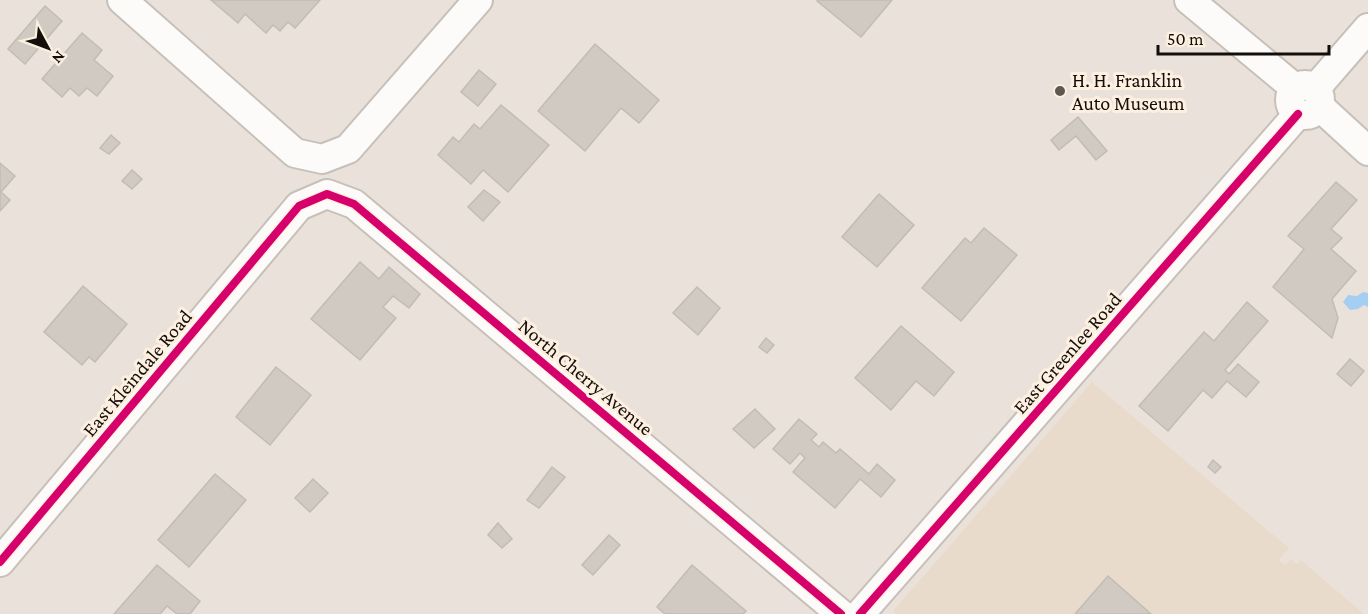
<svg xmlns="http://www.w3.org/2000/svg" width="1368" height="614" font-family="'Crimson Pro',serif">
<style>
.built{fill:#e9dbcb}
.water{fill:#a5cef3}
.building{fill:#d0cac3;stroke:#c2bcb5;stroke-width:1.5}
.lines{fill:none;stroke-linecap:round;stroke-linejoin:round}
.minor-casing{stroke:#c6c0b9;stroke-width:32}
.minor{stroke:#fcfbf9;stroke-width:28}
.cycleway-casing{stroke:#fef0e0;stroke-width:11}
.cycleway{stroke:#d6006c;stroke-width:8}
.poi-dot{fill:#5e5852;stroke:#fef0e0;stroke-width:2}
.labels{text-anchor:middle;stroke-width:6;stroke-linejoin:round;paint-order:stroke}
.poi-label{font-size:20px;fill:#130e09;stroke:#fef0e0;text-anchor:start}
.street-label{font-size:20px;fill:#130e09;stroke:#fef0e0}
</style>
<rect width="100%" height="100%" fill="#eae2da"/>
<path class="built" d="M 1092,382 L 1289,548 L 1279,560 L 1285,565 L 1291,559 L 1297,564 L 1301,560 L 1364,614 L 896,614 L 893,611 Z"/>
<path class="water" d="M 1363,292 L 1368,293 L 1368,307 L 1364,305 L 1358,309 L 1350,310 L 1343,302 L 1348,295 L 1357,296 Z"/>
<g class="building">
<path d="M 211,0 L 320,0 L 295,28 L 288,22 L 280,31 L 273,25 L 266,33 L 245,14 L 238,23 Z"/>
<path d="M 818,0 L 892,0 L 861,37 L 817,1 Z"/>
<path d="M 45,6 L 62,21 L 25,64 L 8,49 Z"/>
<path d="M 82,33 L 102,50 L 94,60 L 113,76 L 97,96 L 87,88 L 79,96 L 70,88 L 62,97 L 42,79 Z"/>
<path d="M 595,44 L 659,100 L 639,123 L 621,108 L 585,151 L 538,111 Z"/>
<path d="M 479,70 L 496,84 L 478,106 L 461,92 Z"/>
<path d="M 501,105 L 549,145 L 508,192 L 483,170 L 471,184 L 438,155 L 453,137 L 459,142 L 474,124 L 480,129 Z"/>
<path d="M 1078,117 L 1107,151 L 1096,160 L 1076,136 L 1059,150 L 1051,140 Z"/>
<path d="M 111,135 L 120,143 L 109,154 L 100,148 Z"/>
<path d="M 0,163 L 15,176 L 1,192 L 10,200 L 0,211 Z"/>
<path d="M 132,170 L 142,179 L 132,189 L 122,181 Z"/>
<path d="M 1336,182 L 1357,200 L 1331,229 L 1342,238 L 1331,249 L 1356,271 L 1332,299 L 1338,318 L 1332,338 L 1273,287 L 1304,249 L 1288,236 Z"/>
<path d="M 484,190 L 500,202 L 483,221 L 468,207 Z"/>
<path d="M 879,194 L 914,225 L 877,267 L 842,237 Z"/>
<path d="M 984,228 L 1017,255 L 961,321 L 922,288 L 965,238 L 971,243 Z"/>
<path d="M 360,262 L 379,279 L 389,267 L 420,294 L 409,308 L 393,296 L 383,307 L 396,318 L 360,360 L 311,319 Z"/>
<path d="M 83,286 L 127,324 L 95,362 L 89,357 L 82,365 L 44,332 Z"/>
<path d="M 697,287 L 720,308 L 698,335 L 673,313 Z"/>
<path d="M 1247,302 L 1268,321 L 1225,370 L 1229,374 L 1238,364 L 1259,382 L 1246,397 L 1227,381 L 1212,398 L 1203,390 L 1168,431 L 1139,406 L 1204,332 L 1214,341 Z"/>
<path d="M 901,326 L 954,372 L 934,396 L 916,381 L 891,410 L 855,378 Z"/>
<path d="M 766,338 L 774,345 L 767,353 L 759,347 Z"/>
<path d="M 1350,359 L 1364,371 L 1351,386 L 1337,374 Z"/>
<path d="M 276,367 L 311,395 L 270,445 L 236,417 Z"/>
<path d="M 755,409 L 775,429 L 754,448 L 733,429 Z"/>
<path d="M 799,419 L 817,434 L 811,440 L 819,447 L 823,442 L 836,453 L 840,449 L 869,474 L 877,464 L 895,480 L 881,497 L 860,479 L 835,508 L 793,472 L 805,458 L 800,453 L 790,464 L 773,449 Z"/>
<path d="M 1213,460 L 1221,467 L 1215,473 L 1208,467 Z"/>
<path d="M 552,467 L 565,477 L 539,508 L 527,500 Z"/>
<path d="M 215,474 L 246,500 L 189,567 L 158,540 Z"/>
<path d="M 313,479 L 328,493 L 310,512 L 295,498 Z"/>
<path d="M 498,523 L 512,539 L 502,548 L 488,535 Z"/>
<path d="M 609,535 L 620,545 L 593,575 L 582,565 Z"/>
<path d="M 157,565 L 200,601 L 190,614 L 177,614 L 167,606 L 160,614 L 114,614 Z"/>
<path d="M 692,565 L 746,611 L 743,614 L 665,614 L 657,607 Z"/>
<path d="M 1108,576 L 1151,614 L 1075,614 Z"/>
</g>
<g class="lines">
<defs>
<g id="minor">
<path d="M 122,0 L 295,153 L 322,159 L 348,149 L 478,0"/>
<path d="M 1189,0 L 1296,89"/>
<circle cx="1305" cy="100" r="15"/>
<path d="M 1315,89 L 1368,28"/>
<path d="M 1319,106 L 1368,151"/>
<path d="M 0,562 L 299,206 L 327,194 L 354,204 L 841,614"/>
<path d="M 860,614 L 1298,114"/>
</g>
</defs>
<use href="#minor" class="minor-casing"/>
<use href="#minor" class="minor"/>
<defs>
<g id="cycleway">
<path d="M 0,562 L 299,206 L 327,194 L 354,204 L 841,614"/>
<path d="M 860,614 L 1298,114"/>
</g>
</defs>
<use href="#cycleway" class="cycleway-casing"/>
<use href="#cycleway" class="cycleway"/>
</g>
<circle class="poi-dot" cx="1060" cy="91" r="6"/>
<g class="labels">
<g class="poi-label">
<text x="1072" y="87">H. H. Franklin<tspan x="1072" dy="23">Auto Museum</tspan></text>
</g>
<g class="street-label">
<text transform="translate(1067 353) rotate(-49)" y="7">East Greenlee Road</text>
<text transform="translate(137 373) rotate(-50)" y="7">East Kleindale Road</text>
<text transform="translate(586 377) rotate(40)" y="7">North Cherry Avenue</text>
</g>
</g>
<g transform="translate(48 48) rotate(131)" stroke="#fef0e0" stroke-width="4.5" paint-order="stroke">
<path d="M0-4.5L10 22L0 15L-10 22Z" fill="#130e09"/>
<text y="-9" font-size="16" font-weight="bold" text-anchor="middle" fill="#130e09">N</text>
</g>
<path d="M1158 45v9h171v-9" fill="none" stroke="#130e09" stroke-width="3"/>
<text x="1167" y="45" font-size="18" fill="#130e09" stroke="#fef0e0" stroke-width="4.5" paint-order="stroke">50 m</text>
</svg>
